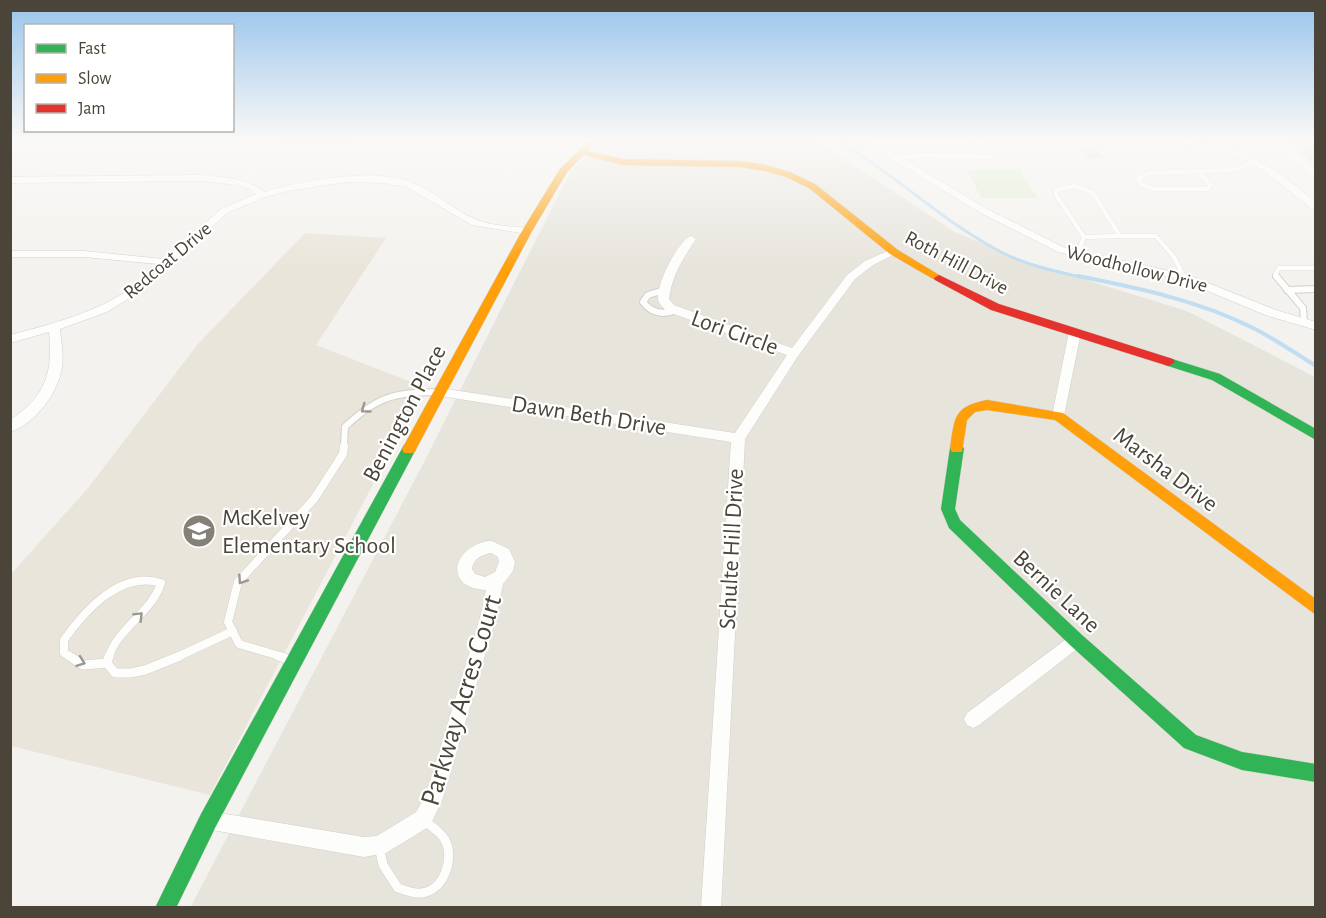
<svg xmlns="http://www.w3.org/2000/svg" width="1326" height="918" font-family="'Alegreya Sans',sans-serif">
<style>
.residential{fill:#e7e4dc}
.commercial{fill:#f3ebdf}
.education{fill:#eae5da}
.green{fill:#e1eecf}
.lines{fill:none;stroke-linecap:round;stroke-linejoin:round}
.stream-far1{stroke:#c0ddf1;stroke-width:3}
.stream{stroke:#c0ddf1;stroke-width:4}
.building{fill:#dedbd6}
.lane-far3-casing{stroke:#d2d0cb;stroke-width:5}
.lane-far2-casing{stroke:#d2d0cb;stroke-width:8}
.lane-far1-casing{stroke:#d2d0cb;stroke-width:9}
.lane-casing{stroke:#d2d0cb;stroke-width:10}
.street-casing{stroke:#d2d0cb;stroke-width:1}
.fast-casing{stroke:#d3cfc5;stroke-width:1}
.slow-casing{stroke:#d3cfc5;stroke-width:1}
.jam-casing{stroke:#d3cfc5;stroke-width:1}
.lane-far3{stroke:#fdfdfc;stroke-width:4.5}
.lane-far2{stroke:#fdfdfc;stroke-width:6}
.lane-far1{stroke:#fdfdfc;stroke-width:8}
.lane{stroke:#fdfdfc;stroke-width:9}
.street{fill:#fdfdfc;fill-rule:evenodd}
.fast{fill:#30b455;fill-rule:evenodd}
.slow{fill:#ff9f0a;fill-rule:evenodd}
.jam{fill:#e5322d;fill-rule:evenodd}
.oneway{stroke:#9b9791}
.labels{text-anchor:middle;stroke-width:4.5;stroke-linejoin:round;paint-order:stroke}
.far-street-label{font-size:20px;fill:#4b4439;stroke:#fff}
.street-label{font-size:24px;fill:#4b4439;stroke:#fff}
.poi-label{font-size:24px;fill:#4b4439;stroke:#fff;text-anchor:start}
.near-street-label{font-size:28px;fill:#4b4439;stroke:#fff}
</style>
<rect width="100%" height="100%" fill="#f4f2ee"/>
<path class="residential" d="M 602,140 L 815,140 L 955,232 L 1027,262 L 1187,311 L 1315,377 L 1315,907 L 190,908 L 422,466 L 558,196 L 571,172 Z"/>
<path class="commercial" d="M 281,140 L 571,140 L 278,145 Z"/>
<path class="education" d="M 305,233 L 386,238 L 316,345 L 424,387 L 210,795 L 11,746 L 11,574 L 88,488 L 198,344 Z"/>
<path class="green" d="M 967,169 L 1020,169 L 1037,198 L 981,198 Z"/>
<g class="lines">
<path class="stream-far1" d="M 836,140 C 895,173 944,224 1005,254 C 1030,266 1059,272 1085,278"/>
<path class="stream" d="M 1078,276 C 1137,288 1198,300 1253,328 C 1275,339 1295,353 1316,366"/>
</g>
<g class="building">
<path d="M 1287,140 L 1316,140 L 1316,165 L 1300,152 Z"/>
<path d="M 1080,148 L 1096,148 L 1105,159 L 1089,159 Z"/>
</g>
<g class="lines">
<defs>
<g id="lane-far3">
<path d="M 1278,140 L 1316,176"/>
<path d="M 876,143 L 980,141"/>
<path d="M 896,158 L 923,155 L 990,157 L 980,140"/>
<path d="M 1198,172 L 1211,185 L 1208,189 L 1153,189 L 1141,184 L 1138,178 L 1150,173 L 1231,170 L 1256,161"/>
<path d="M 1075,186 L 1093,193 L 1120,236 L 1084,237 L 1056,195 L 1056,190 Z"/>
<path d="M 1120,236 L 1156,236 L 1174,257 L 1184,277"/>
<path d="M 1077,255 L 1084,237"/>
<path d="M 1277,278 L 1275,275 L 1279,268 L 1316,268"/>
</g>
<g id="lane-far2">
<path d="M 1276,276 L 1303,308 L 1304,323"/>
<path d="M 664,290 L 648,295 L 643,302 C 652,314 664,315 677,310"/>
<path d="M 1287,290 L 1316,289"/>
<path d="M 344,447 L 345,427 C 376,397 395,392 437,392"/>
</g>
<g id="lane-far1">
<path d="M 71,657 L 64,653 L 64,640 C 85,610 121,570 161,583 C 151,614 118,627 109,657"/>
<path d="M 177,657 L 233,631"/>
<path d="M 283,657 L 239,644 L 228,622 L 238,582 L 314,499 L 343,454 L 344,446"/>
</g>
<g id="lane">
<path d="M 69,656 L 83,665 L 107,663"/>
<path d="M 278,656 L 291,660"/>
<path d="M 107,663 L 115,673 L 131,673 L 145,670 L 180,656"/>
<path d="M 107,663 L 109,656"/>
<path d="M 379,846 L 383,865 L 398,888 C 405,890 414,894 421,893 C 444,891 455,858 445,840 C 441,832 431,826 424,821"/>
</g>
<g id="street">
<path d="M 869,140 L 879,140 L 899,156 L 987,209 L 1065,248 L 1188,275 L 1276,310 L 1316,322 L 1316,330 L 1268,316 L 1181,280 L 1058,252 L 981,213 L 893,160 Z"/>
<path d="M 1160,140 C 1227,140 1266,158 1316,203 L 1316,212 L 1268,174 L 1244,159 L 1217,150 Z"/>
<path d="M 203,175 C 224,178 247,177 264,192 C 304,180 374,167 413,183 C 436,192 454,211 477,220 C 492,226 511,226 527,228 L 532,231 L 527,234 L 472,225 L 407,187 L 383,183 L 346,182 L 288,191 L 265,197 L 227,213 L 141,291 L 107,312 L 60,329 C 61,341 64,354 62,367 C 59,392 35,424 10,432 L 10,420 C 46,396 53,373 49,332 L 10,343 L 10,335 C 52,324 98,312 133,287 C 142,280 150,272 158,264 L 84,257 L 10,257 L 10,251 L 84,251 L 164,259 L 221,209 L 256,194 L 250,189 L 238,185 L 203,181 L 10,183 L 10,177 Z"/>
<path d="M 691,236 L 696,239 C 683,258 672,276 669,299 L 674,305 L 792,348 L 847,275 L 865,261 L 890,250 L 894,249 L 899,252 L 873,265 L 855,279 L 798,356 L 745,439 L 721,908 L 701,908 L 731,442 L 440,396 L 434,392 L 440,388 L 735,433 L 787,355 L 666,311 C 663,307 658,303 658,299 C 656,284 678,241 691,236 Z"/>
<path d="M 1075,328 L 1081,332 L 1064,416 L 1058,421 L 1052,416 L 1069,332 Z"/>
<path d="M 487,541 L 492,541 L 509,549 L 515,562 L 513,571 L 503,584 L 496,618 L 443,798 L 430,826 L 386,853 L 364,857 L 201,828 L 198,821 L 201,814 L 208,811 L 364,837 L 377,836 L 416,812 L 426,795 L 480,618 L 486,590 C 446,589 449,550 487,541 ZM 491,553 L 498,557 L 499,562 L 495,572 L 485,577 L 475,574 L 472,569 C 473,559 481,555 491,553 Z"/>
<path d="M 1076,632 L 1082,635 L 1084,640 L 1082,645 L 979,725 L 973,728 L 967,725 L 964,719 L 967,713 Z"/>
</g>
<g id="fast">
<path d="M 1169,358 L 1220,374 L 1316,429 L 1316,440 L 1212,380 L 1165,365 L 1163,362 Z"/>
<path d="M 957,443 L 964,448 L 955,509 L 960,520 L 1082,635 L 1196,735 L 1242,752 L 1316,764 L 1316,782 L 1242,770 L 1184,748 L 1070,645 L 949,528 L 941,509 L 950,448 Z"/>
<path d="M 409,444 L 416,449 L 215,828 L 176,908 L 155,908 L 201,814 L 404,445 Z"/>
</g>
<g id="slow">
<path d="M 589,140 L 598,140 L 588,151 L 622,159 L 739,161 L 766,165 L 792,173 L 815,184 L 898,250 L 944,278 L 943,280 L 935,280 L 890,254 L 809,188 L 786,177 L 765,171 L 739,167 L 622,165 L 584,155 L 567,172 L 532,231 L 414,453 L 404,453 L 402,449 L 522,231 L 560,169 Z"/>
<path d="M 987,400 L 1063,413 L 1316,599 L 1316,615 L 1055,420 L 987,410 L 975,412 L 967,420 L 962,452 L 952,452 L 950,448 C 955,417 953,407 987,400 Z"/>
</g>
<path id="jam" d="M 939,275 L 999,304 L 1173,359 L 1175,362 L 1169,366 L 1165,365 L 991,310 L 935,280 L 934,278 Z"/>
</defs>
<use href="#lane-far3" class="lane-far3-casing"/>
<use href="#lane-far2" class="lane-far2-casing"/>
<use href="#lane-far1" class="lane-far1-casing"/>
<use href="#lane" class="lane-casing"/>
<use href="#street" class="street-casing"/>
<use href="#fast" class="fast-casing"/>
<use href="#slow" class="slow-casing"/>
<use href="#jam" class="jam-casing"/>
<use href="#lane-far3" class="lane-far3"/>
<use href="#lane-far2" class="lane-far2"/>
<use href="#lane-far1" class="lane-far1"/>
<use href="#lane" class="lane"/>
<use href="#street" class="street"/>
<use href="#fast" class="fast"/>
<use href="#slow" class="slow"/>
<use href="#jam" class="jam"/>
</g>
<defs><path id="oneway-chevron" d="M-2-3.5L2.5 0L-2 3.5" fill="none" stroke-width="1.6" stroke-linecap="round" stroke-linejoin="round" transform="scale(1.5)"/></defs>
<g class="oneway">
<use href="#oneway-chevron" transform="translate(365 409) rotate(144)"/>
<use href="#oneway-chevron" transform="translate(242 580) rotate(124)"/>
<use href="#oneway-chevron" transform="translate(139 616) rotate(-45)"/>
<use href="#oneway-chevron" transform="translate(81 662) rotate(20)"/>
</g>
<linearGradient id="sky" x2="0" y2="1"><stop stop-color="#98c4ec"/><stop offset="0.52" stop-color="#faf9f7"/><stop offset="1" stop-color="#faf9f7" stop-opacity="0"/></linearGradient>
<rect width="1326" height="269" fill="url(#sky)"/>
<defs>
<symbol id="school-disc" viewBox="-11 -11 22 22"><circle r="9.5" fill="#868178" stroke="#fff"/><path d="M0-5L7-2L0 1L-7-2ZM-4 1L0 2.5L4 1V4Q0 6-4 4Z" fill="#fff"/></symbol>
</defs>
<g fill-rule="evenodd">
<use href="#school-disc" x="180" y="512" width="38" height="38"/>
</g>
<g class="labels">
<g class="far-street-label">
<text transform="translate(167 260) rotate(-40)" y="7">Redcoat Drive</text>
<text transform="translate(957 262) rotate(28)" y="7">Roth Hill Drive</text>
<text transform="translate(1137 268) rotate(14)" y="7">Woodhollow Drive</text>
</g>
<g class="street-label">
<text transform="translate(735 332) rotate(20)" y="8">Lori Circle</text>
<text transform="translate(404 413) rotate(-62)" y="8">Benington Place</text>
<text transform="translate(589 415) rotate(9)" y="8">Dawn Beth Drive</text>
<text transform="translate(1166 469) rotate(37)" y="8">Marsha Drive</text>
<text transform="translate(731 549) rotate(-87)" y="8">Schulte Hill Drive</text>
<text transform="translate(1057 591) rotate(43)" y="8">Bernie Lane</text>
</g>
<g class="poi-label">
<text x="222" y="525">McKelvey<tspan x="222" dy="28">Elementary School</tspan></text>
</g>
<g class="near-street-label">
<text transform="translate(460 700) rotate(-73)" y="10">Parkway Acres Court</text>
</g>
</g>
<rect width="1326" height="918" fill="none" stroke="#4b4439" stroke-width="24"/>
<rect x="24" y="24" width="210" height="108" fill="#ffffff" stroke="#b7b4b0" stroke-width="1.5"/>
<rect x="36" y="44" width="30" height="9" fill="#30b455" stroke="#b7b4b0" stroke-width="1.5"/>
<text x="78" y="54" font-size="18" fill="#4b4439">Fast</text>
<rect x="36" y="74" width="30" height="9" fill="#ff9f0a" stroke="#b7b4b0" stroke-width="1.5"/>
<text x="78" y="84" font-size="18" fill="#4b4439">Slow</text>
<rect x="36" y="104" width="30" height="9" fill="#e5322d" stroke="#b7b4b0" stroke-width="1.5"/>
<text x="78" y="114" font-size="18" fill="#4b4439">Jam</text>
</svg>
